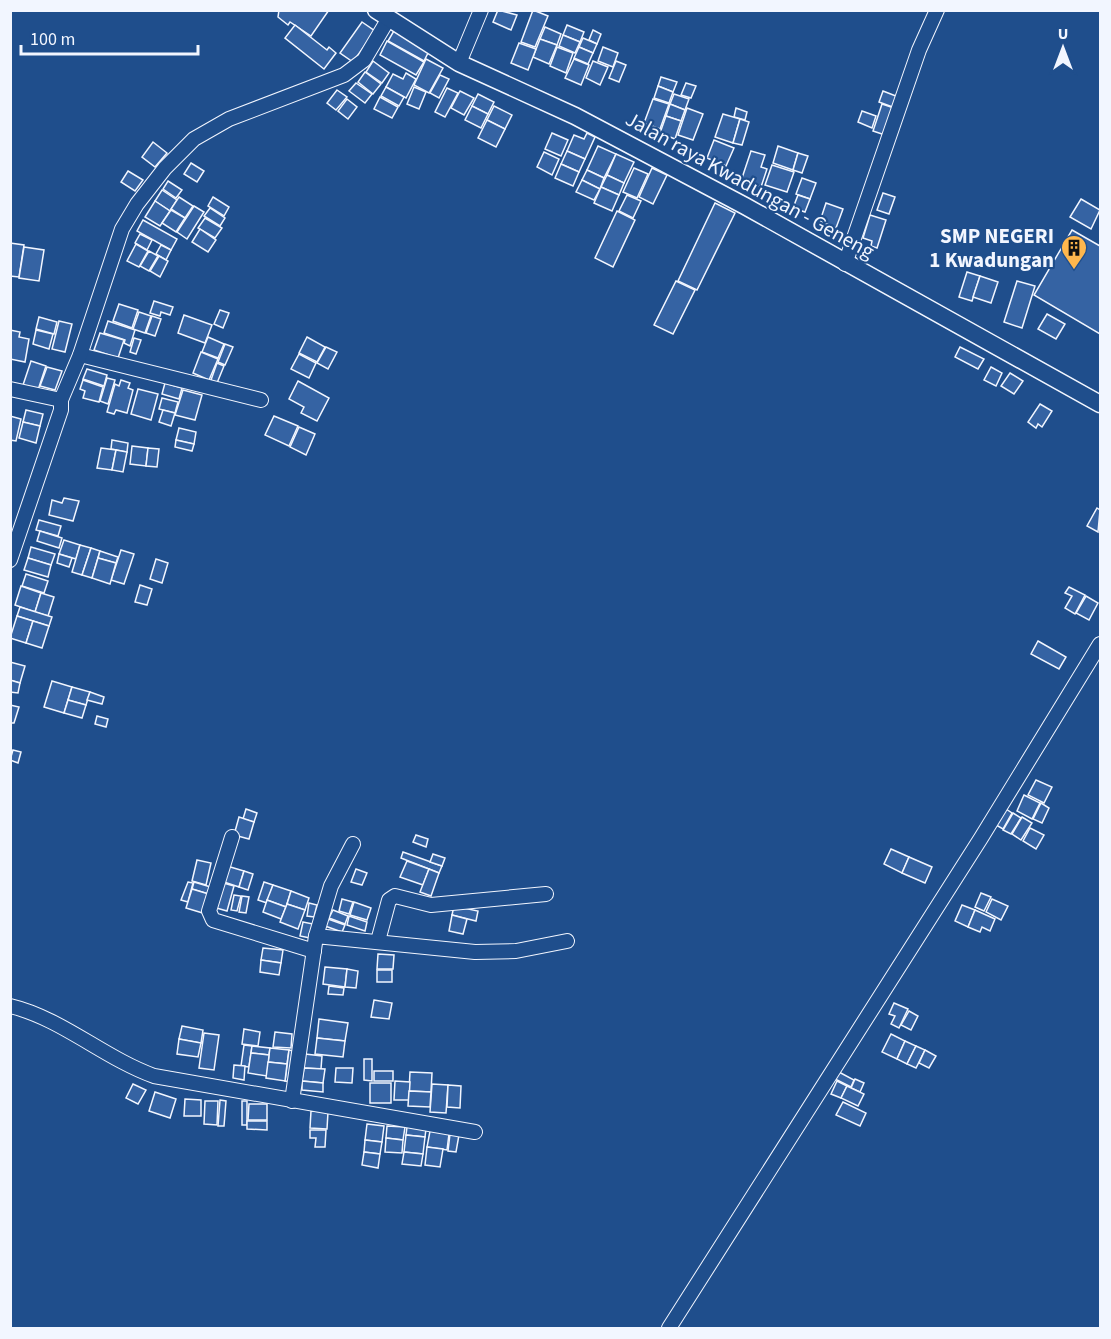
<svg xmlns="http://www.w3.org/2000/svg" width="1111" height="1339" font-family="'Source Sans 3',sans-serif">
<style>
.building{fill:#3563a3;stroke:#f2f6ff;stroke-width:1.5}
.lines{fill:none;stroke-linecap:round;stroke-linejoin:round}
.minor-casing{stroke:#f2f6ff;stroke-width:16}
.major-casing{stroke:#f2f6ff;stroke-width:19}
.minor{stroke:#1f4e8c;stroke-width:14}
.major{stroke:#1f4e8c;stroke-width:16}
.labels{text-anchor:middle;stroke-width:4.5;stroke-linejoin:round;paint-order:stroke}
.street-label{font-size:21px;fill:#f2f6ff;stroke:#1f4e8c}
.poi-label{font-size:21px;font-weight:bold;fill:#f2f6ff;stroke:#1f4e8c;text-anchor:end}
</style>
<rect width="100%" height="100%" fill="#1f4e8c"/>
<g class="building">
<path d="M 279,10 L 329,10 L 311,36 L 290,22 L 288,25 L 278,17 Z"/>
<path d="M 498,10 L 517,15 L 511,30 L 493,22 Z"/>
<path d="M 533,10 L 548,16 L 535,47 L 521,42 Z"/>
<path d="M 362,22 L 375,31 L 353,62 L 340,53 Z"/>
<path d="M 295,25 L 327,50 L 329,47 L 336,53 L 324,69 L 285,38 Z"/>
<path d="M 567,25 L 584,32 L 580,42 L 563,35 Z"/>
<path d="M 545,27 L 561,34 L 557,45 L 540,39 Z"/>
<path d="M 395,29 L 430,49 L 424,61 L 388,41 Z"/>
<path d="M 593,30 L 601,34 L 597,44 L 589,40 Z"/>
<path d="M 563,35 L 580,42 L 575,53 L 559,46 Z"/>
<path d="M 583,38 L 597,44 L 593,53 L 579,47 Z"/>
<path d="M 540,39 L 557,45 L 549,64 L 533,57 Z"/>
<path d="M 387,41 L 424,62 L 416,75 L 380,55 Z"/>
<path d="M 519,43 L 536,49 L 528,70 L 511,63 Z"/>
<path d="M 557,47 L 573,53 L 566,73 L 550,66 Z"/>
<path d="M 579,47 L 593,53 L 588,64 L 574,58 Z"/>
<path d="M 603,47 L 618,53 L 613,67 L 598,61 Z"/>
<path d="M 426,59 L 443,68 L 429,93 L 414,85 Z"/>
<path d="M 574,59 L 589,65 L 581,85 L 565,78 Z"/>
<path d="M 373,61 L 389,73 L 382,83 L 366,72 Z"/>
<path d="M 593,61 L 608,67 L 600,85 L 586,78 Z"/>
<path d="M 616,61 L 626,65 L 619,82 L 609,78 Z"/>
<path d="M 365,72 L 381,84 L 373,94 L 358,82 Z"/>
<path d="M 406,73 L 416,79 L 406,98 L 386,87 L 393,74 L 403,79 Z"/>
<path d="M 440,75 L 449,79 L 439,98 L 430,93 Z"/>
<path d="M 661,77 L 677,82 L 673,92 L 658,86 Z"/>
<path d="M 356,83 L 372,94 L 365,103 L 349,91 Z"/>
<path d="M 686,83 L 696,86 L 691,98 L 681,95 Z"/>
<path d="M 658,86 L 673,92 L 669,103 L 654,98 Z"/>
<path d="M 386,87 L 404,97 L 399,106 L 381,96 Z"/>
<path d="M 414,87 L 426,92 L 419,109 L 407,104 Z"/>
<path d="M 447,88 L 458,93 L 445,117 L 435,112 Z"/>
<path d="M 337,90 L 347,97 L 336,110 L 327,103 Z"/>
<path d="M 460,91 L 474,98 L 464,115 L 451,108 Z"/>
<path d="M 883,91 L 901,98 L 898,109 L 879,102 Z"/>
<path d="M 478,94 L 494,102 L 488,114 L 472,106 Z"/>
<path d="M 674,94 L 689,99 L 685,110 L 670,104 Z"/>
<path d="M 380,97 L 398,107 L 392,118 L 374,109 Z"/>
<path d="M 347,99 L 357,107 L 348,119 L 338,111 Z"/>
<path d="M 653,99 L 669,104 L 660,129 L 644,123 Z"/>
<path d="M 670,104 L 685,110 L 681,121 L 666,116 Z"/>
<path d="M 882,104 L 894,108 L 885,135 L 873,131 Z"/>
<path d="M 472,106 L 488,114 L 481,128 L 465,120 Z"/>
<path d="M 494,106 L 512,115 L 505,129 L 487,120 Z"/>
<path d="M 687,108 L 703,114 L 693,140 L 678,135 Z"/>
<path d="M 736,108 L 747,112 L 745,120 L 734,117 Z"/>
<path d="M 862,111 L 876,116 L 872,128 L 858,122 Z"/>
<path d="M 723,114 L 740,119 L 733,143 L 715,137 Z"/>
<path d="M 666,116 L 681,121 L 675,139 L 660,133 Z"/>
<path d="M 740,119 L 749,122 L 742,145 L 733,143 Z"/>
<path d="M 487,120 L 505,129 L 496,147 L 478,138 Z"/>
<path d="M 552,133 L 568,140 L 561,156 L 545,149 Z"/>
<path d="M 587,133 L 595,137 L 585,159 L 567,151 L 574,135 L 584,139 Z"/>
<path d="M 714,140 L 734,148 L 726,166 L 707,158 Z"/>
<path d="M 153,142 L 167,153 L 155,167 L 142,157 Z"/>
<path d="M 598,146 L 616,154 L 604,178 L 587,170 Z"/>
<path d="M 778,146 L 798,153 L 793,170 L 773,163 Z"/>
<path d="M 567,151 L 585,159 L 579,172 L 561,164 Z"/>
<path d="M 751,151 L 765,155 L 761,167 L 767,169 L 761,187 L 741,181 Z"/>
<path d="M 544,152 L 559,159 L 552,175 L 537,167 Z"/>
<path d="M 798,153 L 808,156 L 802,173 L 793,170 Z"/>
<path d="M 616,154 L 634,162 L 624,183 L 607,175 Z"/>
<path d="M 191,163 L 204,171 L 197,182 L 184,174 Z"/>
<path d="M 561,164 L 579,172 L 573,186 L 555,178 Z"/>
<path d="M 772,165 L 794,172 L 787,192 L 765,185 Z"/>
<path d="M 634,168 L 648,174 L 637,198 L 623,192 Z"/>
<path d="M 652,168 L 667,175 L 653,204 L 639,197 Z"/>
<path d="M 587,170 L 604,178 L 600,189 L 582,180 Z"/>
<path d="M 128,171 L 143,180 L 135,191 L 121,182 Z"/>
<path d="M 607,175 L 624,183 L 619,195 L 601,187 Z"/>
<path d="M 802,178 L 816,183 L 810,199 L 796,194 Z"/>
<path d="M 582,180 L 600,189 L 594,200 L 576,192 Z"/>
<path d="M 168,181 L 182,190 L 176,198 L 163,189 Z"/>
<path d="M 601,187 L 619,195 L 612,211 L 594,203 Z"/>
<path d="M 162,190 L 177,200 L 170,211 L 155,201 Z"/>
<path d="M 883,193 L 895,197 L 889,214 L 877,210 Z"/>
<path d="M 627,195 L 641,201 L 633,218 L 619,211 Z"/>
<path d="M 798,195 L 810,199 L 805,212 L 793,208 Z"/>
<path d="M 179,197 L 193,206 L 185,218 L 171,209 Z"/>
<path d="M 213,197 L 229,207 L 224,216 L 208,206 Z"/>
<path d="M 1081,199 L 1100,210 L 1091,229 L 1070,217 Z"/>
<path d="M 155,201 L 170,211 L 160,226 L 145,217 Z"/>
<path d="M 715,203 L 735,213 L 697,290 L 678,281 Z"/>
<path d="M 826,203 L 843,209 L 836,228 L 820,221 Z"/>
<path d="M 194,206 L 204,212 L 187,239 L 177,232 Z"/>
<path d="M 210,208 L 225,218 L 220,226 L 204,216 Z"/>
<path d="M 171,210 L 185,218 L 176,232 L 162,223 Z"/>
<path d="M 617,211 L 635,220 L 613,267 L 595,258 Z"/>
<path d="M 870,215 L 886,220 L 877,248 L 871,246 L 872,241 L 863,238 Z"/>
<path d="M 205,218 L 222,228 L 215,238 L 198,228 Z"/>
<path d="M 143,220 L 177,239 L 171,250 L 137,231 Z"/>
<path d="M 200,229 L 216,240 L 208,252 L 192,242 Z"/>
<path d="M 1072,230 L 1100,246 L 1100,334 L 1034,295 Z"/>
<path d="M 140,234 L 152,240 L 147,250 L 135,243 Z"/>
<path d="M 10,243 L 24,245 L 19,277 L 10,276 Z"/>
<path d="M 136,244 L 148,251 L 139,267 L 127,261 Z"/>
<path d="M 161,245 L 171,250 L 166,260 L 156,254 Z"/>
<path d="M 24,247 L 44,250 L 39,281 L 19,278 Z"/>
<path d="M 149,251 L 158,256 L 149,271 L 140,266 Z"/>
<path d="M 159,256 L 168,261 L 160,277 L 150,271 Z"/>
<path d="M 967,272 L 980,276 L 972,301 L 959,297 Z"/>
<path d="M 980,276 L 998,282 L 991,303 L 973,297 Z"/>
<path d="M 676,281 L 695,290 L 673,334 L 654,325 Z"/>
<path d="M 1017,281 L 1035,286 L 1022,328 L 1004,322 Z"/>
<path d="M 154,301 L 173,307 L 170,315 L 161,312 L 160,316 L 150,313 Z"/>
<path d="M 119,304 L 138,310 L 132,328 L 113,321 Z"/>
<path d="M 220,310 L 229,313 L 223,328 L 214,324 Z"/>
<path d="M 139,312 L 151,316 L 145,333 L 133,329 Z"/>
<path d="M 1047,314 L 1065,324 L 1056,339 L 1038,329 Z"/>
<path d="M 184,315 L 212,325 L 205,343 L 178,333 Z"/>
<path d="M 152,316 L 161,319 L 155,336 L 146,333 Z"/>
<path d="M 39,317 L 57,322 L 54,334 L 36,329 Z"/>
<path d="M 59,321 L 72,324 L 65,352 L 52,349 Z"/>
<path d="M 108,321 L 135,330 L 130,346 L 124,343 L 125,340 L 104,333 Z"/>
<path d="M 10,330 L 20,332 L 19,337 L 29,339 L 25,362 L 10,359 Z"/>
<path d="M 36,330 L 53,334 L 49,349 L 33,344 Z"/>
<path d="M 100,333 L 124,340 L 118,358 L 94,350 Z"/>
<path d="M 208,337 L 224,344 L 218,358 L 202,352 Z"/>
<path d="M 307,337 L 325,347 L 317,362 L 299,353 Z"/>
<path d="M 134,338 L 141,340 L 136,354 L 130,352 Z"/>
<path d="M 225,344 L 233,347 L 225,365 L 218,362 Z"/>
<path d="M 326,347 L 337,352 L 328,369 L 317,363 Z"/>
<path d="M 960,347 L 984,359 L 978,369 L 955,357 Z"/>
<path d="M 201,352 L 218,359 L 209,380 L 193,373 Z"/>
<path d="M 299,354 L 316,363 L 309,378 L 291,369 Z"/>
<path d="M 31,361 L 46,366 L 38,390 L 23,385 Z"/>
<path d="M 217,363 L 224,366 L 217,383 L 211,380 Z"/>
<path d="M 47,367 L 62,371 L 55,390 L 40,386 Z"/>
<path d="M 991,367 L 1002,373 L 996,386 L 984,380 Z"/>
<path d="M 87,369 L 107,375 L 104,386 L 83,379 Z"/>
<path d="M 1010,373 L 1023,381 L 1014,394 L 1001,386 Z"/>
<path d="M 107,378 L 115,380 L 108,404 L 100,401 Z"/>
<path d="M 83,380 L 103,387 L 99,402 L 83,398 L 85,391 L 80,389 Z"/>
<path d="M 121,380 L 130,383 L 128,388 L 133,390 L 127,413 L 116,410 L 114,414 L 107,412 L 115,384 L 119,386 Z"/>
<path d="M 298,381 L 329,398 L 317,421 L 301,413 L 304,407 L 289,399 Z"/>
<path d="M 165,383 L 182,388 L 179,399 L 162,394 Z"/>
<path d="M 138,389 L 158,394 L 151,420 L 131,414 Z"/>
<path d="M 183,390 L 202,395 L 195,420 L 175,415 Z"/>
<path d="M 162,398 L 178,402 L 175,413 L 159,409 Z"/>
<path d="M 1040,404 L 1052,411 L 1042,427 L 1038,424 L 1036,428 L 1028,422 Z"/>
<path d="M 26,410 L 43,414 L 40,426 L 23,422 Z"/>
<path d="M 163,410 L 175,413 L 171,426 L 159,422 Z"/>
<path d="M 10,416 L 21,419 L 16,441 L 10,440 Z"/>
<path d="M 274,416 L 298,426 L 289,446 L 265,435 Z"/>
<path d="M 23,422 L 40,426 L 36,443 L 19,438 Z"/>
<path d="M 299,427 L 315,434 L 306,455 L 290,447 Z"/>
<path d="M 179,428 L 196,432 L 194,444 L 176,440 Z"/>
<path d="M 112,440 L 128,443 L 127,452 L 111,449 Z"/>
<path d="M 176,440 L 194,444 L 192,451 L 175,447 Z"/>
<path d="M 132,446 L 148,448 L 146,466 L 130,464 Z"/>
<path d="M 101,448 L 116,450 L 112,470 L 97,468 Z"/>
<path d="M 148,448 L 159,449 L 157,467 L 146,466 Z"/>
<path d="M 116,450 L 127,452 L 123,472 L 112,470 Z"/>
<path d="M 64,498 L 79,501 L 73,521 L 49,515 L 52,500 L 62,503 Z"/>
<path d="M 1097,508 L 1100,510 L 1098,532 L 1087,526 Z"/>
<path d="M 39,520 L 61,526 L 58,536 L 36,530 Z"/>
<path d="M 40,531 L 62,538 L 59,548 L 37,541 Z"/>
<path d="M 64,540 L 80,545 L 76,559 L 59,554 Z"/>
<path d="M 80,545 L 91,548 L 82,575 L 72,572 Z"/>
<path d="M 31,547 L 55,554 L 51,565 L 28,558 Z"/>
<path d="M 91,548 L 100,551 L 92,578 L 82,575 Z"/>
<path d="M 121,550 L 134,554 L 124,584 L 111,580 Z"/>
<path d="M 100,551 L 118,557 L 116,563 L 98,558 Z"/>
<path d="M 59,554 L 72,558 L 69,567 L 57,563 Z"/>
<path d="M 28,558 L 51,565 L 48,577 L 24,570 Z"/>
<path d="M 98,558 L 116,563 L 110,584 L 92,578 Z"/>
<path d="M 156,559 L 168,563 L 162,583 L 150,579 Z"/>
<path d="M 26,574 L 48,581 L 44,593 L 22,586 Z"/>
<path d="M 140,585 L 152,589 L 147,605 L 135,602 Z"/>
<path d="M 21,586 L 41,593 L 35,612 L 15,605 Z"/>
<path d="M 1069,587 L 1085,595 L 1075,614 L 1065,608 L 1072,596 L 1065,593 Z"/>
<path d="M 41,593 L 54,597 L 48,616 L 35,612 Z"/>
<path d="M 1086,596 L 1098,603 L 1089,620 L 1076,613 Z"/>
<path d="M 20,607 L 52,617 L 49,626 L 17,616 Z"/>
<path d="M 17,616 L 33,621 L 26,643 L 10,638 Z"/>
<path d="M 33,621 L 49,626 L 42,648 L 26,643 Z"/>
<path d="M 1038,641 L 1066,657 L 1059,669 L 1031,654 Z"/>
<path d="M 10,662 L 25,666 L 20,683 L 10,680 Z"/>
<path d="M 10,680 L 20,683 L 18,693 L 10,692 Z"/>
<path d="M 52,681 L 72,687 L 64,713 L 44,707 Z"/>
<path d="M 72,687 L 90,692 L 86,705 L 68,700 Z"/>
<path d="M 90,692 L 104,697 L 102,704 L 87,700 Z"/>
<path d="M 68,700 L 86,705 L 82,718 L 64,713 Z"/>
<path d="M 10,705 L 19,707 L 14,723 L 10,723 Z"/>
<path d="M 97,716 L 108,719 L 106,727 L 95,724 Z"/>
<path d="M 13,750 L 21,752 L 18,763 L 10,760 Z"/>
<path d="M 1036,780 L 1052,787 L 1044,803 L 1028,795 Z"/>
<path d="M 1024,795 L 1040,803 L 1032,819 L 1017,811 Z"/>
<path d="M 1041,803 L 1049,808 L 1042,823 L 1033,819 Z"/>
<path d="M 246,809 L 257,813 L 254,822 L 243,819 Z"/>
<path d="M 1006,809 L 1012,813 L 1003,829 L 996,825 Z"/>
<path d="M 1013,813 L 1021,818 L 1011,834 L 1003,830 Z"/>
<path d="M 239,817 L 254,822 L 249,839 L 234,835 Z"/>
<path d="M 1022,817 L 1032,823 L 1021,840 L 1012,834 Z"/>
<path d="M 1030,828 L 1044,835 L 1036,849 L 1023,841 Z"/>
<path d="M 416,835 L 428,839 L 426,847 L 413,842 Z"/>
<path d="M 891,849 L 909,857 L 902,873 L 884,864 Z"/>
<path d="M 403,852 L 442,866 L 439,873 L 401,858 Z"/>
<path d="M 433,854 L 445,858 L 442,866 L 430,862 Z"/>
<path d="M 909,857 L 932,867 L 925,883 L 902,873 Z"/>
<path d="M 197,860 L 211,863 L 206,885 L 192,881 Z"/>
<path d="M 407,861 L 429,869 L 423,885 L 400,877 Z"/>
<path d="M 227,866 L 244,871 L 239,887 L 221,881 Z"/>
<path d="M 356,869 L 367,873 L 362,885 L 351,882 Z"/>
<path d="M 429,869 L 439,873 L 431,896 L 420,892 Z"/>
<path d="M 244,871 L 253,874 L 248,890 L 239,887 Z"/>
<path d="M 188,882 L 193,883 L 188,902 L 181,900 Z"/>
<path d="M 194,882 L 214,888 L 212,895 L 192,889 Z"/>
<path d="M 220,882 L 234,886 L 227,911 L 213,907 Z"/>
<path d="M 264,882 L 273,885 L 267,903 L 258,900 Z"/>
<path d="M 273,885 L 291,891 L 286,907 L 267,900 Z"/>
<path d="M 192,889 L 212,895 L 206,914 L 186,908 Z"/>
<path d="M 291,891 L 309,898 L 305,910 L 287,904 Z"/>
<path d="M 981,893 L 991,897 L 984,911 L 975,907 Z"/>
<path d="M 234,895 L 241,896 L 237,911 L 231,910 Z"/>
<path d="M 242,896 L 249,897 L 246,913 L 239,912 Z"/>
<path d="M 342,899 L 353,902 L 349,914 L 339,911 Z"/>
<path d="M 992,899 L 1008,906 L 1001,920 L 986,912 Z"/>
<path d="M 267,900 L 286,907 L 281,919 L 263,912 Z"/>
<path d="M 354,902 L 371,908 L 367,920 L 350,915 Z"/>
<path d="M 309,903 L 317,905 L 314,917 L 307,916 Z"/>
<path d="M 287,904 L 305,910 L 298,929 L 280,922 Z"/>
<path d="M 962,905 L 975,910 L 968,927 L 955,921 Z"/>
<path d="M 454,906 L 478,911 L 476,921 L 452,915 Z"/>
<path d="M 333,910 L 348,916 L 345,924 L 329,918 Z"/>
<path d="M 975,910 L 995,919 L 990,931 L 982,927 L 980,932 L 968,927 Z"/>
<path d="M 452,915 L 467,919 L 463,934 L 449,931 Z"/>
<path d="M 349,916 L 367,922 L 365,931 L 347,925 Z"/>
<path d="M 328,919 L 345,925 L 342,932 L 325,926 Z"/>
<path d="M 303,922 L 318,925 L 315,939 L 300,936 Z"/>
<path d="M 263,948 L 283,950 L 281,963 L 261,960 Z"/>
<path d="M 378,954 L 394,955 L 393,969 L 377,969 Z"/>
<path d="M 261,960 L 281,963 L 279,975 L 260,972 Z"/>
<path d="M 325,967 L 347,969 L 345,987 L 323,984 Z"/>
<path d="M 347,969 L 358,971 L 356,988 L 345,987 Z"/>
<rect x="377" y="970" width="15" height="12"/>
<path d="M 329,986 L 344,988 L 343,995 L 328,994 Z"/>
<path d="M 374,1000 L 392,1003 L 389,1019 L 371,1017 Z"/>
<path d="M 894,1003 L 908,1009 L 899,1028 L 891,1024 L 895,1016 L 889,1014 Z"/>
<path d="M 909,1011 L 918,1016 L 911,1030 L 901,1025 Z"/>
<path d="M 319,1019 L 348,1023 L 345,1041 L 317,1038 Z"/>
<path d="M 182,1026 L 203,1030 L 201,1043 L 179,1039 Z"/>
<path d="M 244,1029 L 260,1032 L 258,1046 L 242,1044 Z"/>
<path d="M 275,1032 L 292,1034 L 291,1048 L 273,1047 Z"/>
<path d="M 204,1033 L 219,1035 L 214,1070 L 199,1068 Z"/>
<path d="M 891,1034 L 905,1041 L 897,1059 L 882,1052 Z"/>
<path d="M 317,1038 L 345,1041 L 343,1057 L 315,1054 Z"/>
<path d="M 179,1039 L 201,1043 L 198,1057 L 177,1054 Z"/>
<path d="M 905,1041 L 916,1046 L 907,1064 L 897,1059 Z"/>
<path d="M 244,1045 L 252,1046 L 249,1067 L 241,1066 Z"/>
<path d="M 252,1046 L 270,1048 L 269,1055 L 251,1053 Z"/>
<path d="M 916,1046 L 925,1050 L 916,1068 L 907,1064 Z"/>
<path d="M 270,1048 L 289,1050 L 287,1064 L 268,1062 Z"/>
<path d="M 289,1050 L 298,1052 L 294,1082 L 285,1081 Z"/>
<path d="M 925,1050 L 936,1056 L 929,1068 L 919,1063 Z"/>
<path d="M 251,1053 L 269,1055 L 267,1076 L 248,1073 Z"/>
<path d="M 305,1054 L 322,1056 L 321,1069 L 304,1068 Z"/>
<path d="M 364,1059 L 372,1059 L 372,1081 L 364,1080 Z"/>
<path d="M 268,1062 L 287,1064 L 285,1081 L 266,1078 Z"/>
<path d="M 234,1065 L 245,1066 L 244,1080 L 233,1078 Z"/>
<path d="M 304,1068 L 325,1069 L 323,1083 L 302,1081 Z"/>
<path d="M 336,1068 L 353,1068 L 352,1083 L 335,1082 Z"/>
<rect x="374" y="1071" width="19" height="10"/>
<path d="M 837,1071 L 854,1080 L 851,1087 L 833,1078 Z"/>
<path d="M 410,1072 L 432,1073 L 431,1092 L 409,1091 Z"/>
<path d="M 855,1079 L 864,1083 L 860,1092 L 851,1088 Z"/>
<path d="M 302,1081 L 323,1083 L 323,1092 L 302,1090 Z"/>
<path d="M 395,1081 L 410,1082 L 409,1100 L 394,1100 Z"/>
<path d="M 837,1081 L 847,1086 L 841,1098 L 831,1094 Z"/>
<rect x="370" y="1083" width="21" height="20"/>
<path d="M 133,1084 L 146,1090 L 138,1104 L 126,1098 Z"/>
<path d="M 432,1084 L 448,1085 L 446,1113 L 430,1112 Z"/>
<path d="M 448,1085 L 461,1086 L 460,1108 L 447,1107 Z"/>
<path d="M 847,1086 L 864,1094 L 858,1106 L 841,1098 Z"/>
<path d="M 409,1091 L 431,1092 L 430,1107 L 408,1106 Z"/>
<path d="M 155,1092 L 176,1099 L 170,1118 L 149,1111 Z"/>
<path d="M 185,1099 L 201,1100 L 201,1116 L 184,1116 Z"/>
<path d="M 220,1100 L 226,1101 L 224,1126 L 218,1126 Z"/>
<path d="M 205,1101 L 218,1101 L 217,1125 L 204,1124 Z"/>
<rect x="242" y="1101" width="5" height="24"/>
<path d="M 843,1102 L 866,1113 L 860,1126 L 836,1115 Z"/>
<path d="M 249,1104 L 267,1104 L 267,1120 L 248,1120 Z"/>
<path d="M 311,1111 L 328,1112 L 327,1129 L 310,1128 Z"/>
<path d="M 247,1121 L 267,1121 L 267,1130 L 247,1129 Z"/>
<path d="M 367,1124 L 384,1126 L 382,1142 L 365,1140 Z"/>
<path d="M 387,1126 L 405,1127 L 403,1140 L 386,1138 Z"/>
<path d="M 407,1127 L 426,1129 L 425,1137 L 406,1135 Z"/>
<path d="M 310,1130 L 326,1130 L 325,1147 L 315,1147 L 316,1138 L 310,1138 Z"/>
<path d="M 430,1131 L 449,1134 L 447,1150 L 427,1147 Z"/>
<path d="M 450,1134 L 459,1135 L 456,1152 L 448,1151 Z"/>
<path d="M 406,1135 L 425,1137 L 423,1154 L 404,1152 Z"/>
<path d="M 386,1138 L 403,1140 L 402,1153 L 385,1152 Z"/>
<path d="M 365,1140 L 382,1142 L 380,1154 L 364,1152 Z"/>
<path d="M 427,1147 L 443,1149 L 440,1167 L 425,1165 Z"/>
<path d="M 364,1152 L 380,1154 L 378,1168 L 362,1165 Z"/>
<path d="M 404,1152 L 423,1154 L 421,1166 L 402,1164 Z"/>
</g>
<g class="lines">
<defs>
<g id="minor">
<path d="M 459,63 L 481,10"/>
<path d="M 845,264 L 919,50 L 937,10"/>
<path d="M 80,355 L 261,400"/>
<path d="M 10,389 L 61,400"/>
<path d="M 10,560 L 61,410 L 61,400 L 80,355 L 122,229 L 137,204 L 165,168 L 194,139 L 229,119 L 344,75 L 364,60 L 389,18"/>
<path d="M 232,837 L 209,911 L 213,920 L 314,951"/>
<path d="M 316,936 L 331,886 L 353,844"/>
<path d="M 378,941 L 389,900 L 395,896 L 431,905 L 546,894"/>
<path d="M 10,1006 C 61,1018 104,1058 154,1076 L 475,1132"/>
<path d="M 292,1101 L 316,936 L 475,952 L 516,951 L 567,941"/>
<path d="M 669,1328 L 981,838 L 1100,644"/>
</g>
<path id="major" d="M 376,10 L 459,63 L 575,116 L 745,206 L 1100,404"/>
</defs>
<use href="#minor" class="minor-casing"/>
<use href="#major" class="major-casing"/>
<use href="#minor" class="minor"/>
<use href="#major" class="major"/>
</g>
<defs>
<symbol id="building-pin" viewBox="-11 -11 22 30"><path d="M0 17L-7.5 6A9.5 9.5 0 1 1 7.5 6Z" fill="#ffb74d" stroke="#1f4e8c"/><path d="M-4-6H4V6H1V3H-1V6H-4ZM-2.5-4.3h1.7v1.8h-1.7ZM.8-4.3h1.7v1.8H.8ZM-2.5-1h1.7V.8h-1.7ZM.8-1h1.7V.8H.8Z" fill="#111"/></symbol>
</defs>
<g fill-rule="evenodd">
<use href="#building-pin" x="1059" y="233" width="30" height="40"/>
</g>
<g class="labels">
<g class="street-label">
<text transform="translate(750 185) rotate(29)" y="7">Jalan raya Kwadungan - Geneng</text>
</g>
<g class="poi-label">
<text x="1054" y="243">SMP NEGERI<tspan x="1054" dy="24">1 Kwadungan</tspan></text>
</g>
</g>
<rect width="1111" height="1339" fill="none" stroke="#f2f6ff" stroke-width="24"/>
<g transform="translate(1063 48)" stroke="#1f4e8c" stroke-width="4.5" paint-order="stroke">
<path d="M0-4.5L10 22L0 15L-10 22Z" fill="#f2f6ff"/>
<text y="-9" font-size="16" font-weight="bold" text-anchor="middle" fill="#f2f6ff">U</text>
</g>
<path d="M21 45v9h177v-9" fill="none" stroke="#f2f6ff" stroke-width="3"/>
<text x="30" y="45" font-size="18" fill="#f2f6ff" stroke="#1f4e8c" stroke-width="4.5" paint-order="stroke">100 m</text>
</svg>
